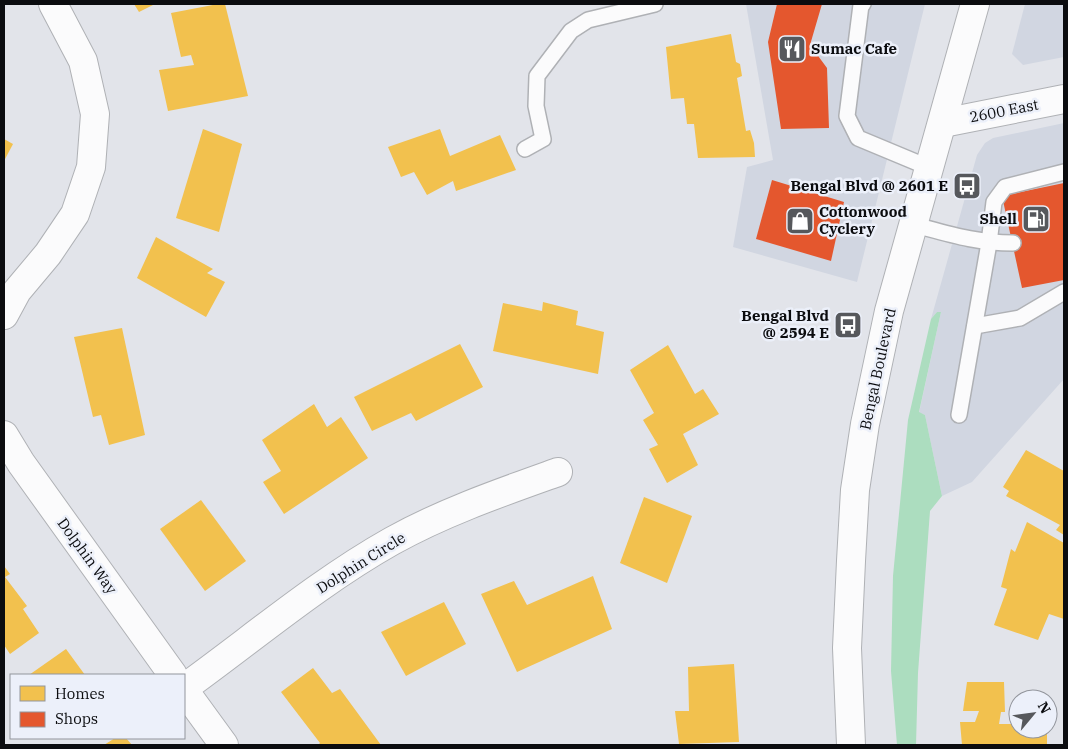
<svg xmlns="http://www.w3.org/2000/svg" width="1068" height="749" font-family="'IBM Plex Serif',serif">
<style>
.built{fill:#d1d6e1}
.green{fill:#acddbf}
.homes{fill:#f2c14e}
.shops{fill:#e4572e}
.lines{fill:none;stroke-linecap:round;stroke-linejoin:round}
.lane-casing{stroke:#afb1b5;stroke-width:18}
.street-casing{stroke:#afb1b5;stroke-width:30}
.secondary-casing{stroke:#afb1b5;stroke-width:30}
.lane{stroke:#fbfbfc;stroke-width:15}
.street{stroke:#fbfbfc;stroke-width:28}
.secondary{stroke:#fbfbfc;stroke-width:28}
.labels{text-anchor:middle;stroke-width:5;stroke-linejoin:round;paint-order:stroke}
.poi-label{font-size:15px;font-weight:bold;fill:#0b0c0f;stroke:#ecf0fa;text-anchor:end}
.street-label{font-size:15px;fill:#0b0c0f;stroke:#ecf0fa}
</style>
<rect width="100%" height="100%" fill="#e2e4ea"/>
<g class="built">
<path d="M 746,4 L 925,4 L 857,282 L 733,247 L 747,167 L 773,160 Z"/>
<path d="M 1025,4 L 1064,4 L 1064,57 L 1023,65 L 1012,54 Z"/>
<path d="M 1064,123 L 1064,379 L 972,482 L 942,496 L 925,415 L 919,413 L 941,312 L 937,312 L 931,319 L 977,155 L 985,143 L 993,138 Z"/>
</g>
<path class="green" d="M 937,312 L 941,312 L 919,412 L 925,415 L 942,496 L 930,511 L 918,673 L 916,745 L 897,745 L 891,671 L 893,576 L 908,420 L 931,319 Z"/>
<g class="homes">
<path d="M 134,4 L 155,4 L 139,12 Z"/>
<path d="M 218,4 L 225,4 L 248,96 L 168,111 L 159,70 L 194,65 L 191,55 L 181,57 L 171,13 Z"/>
<path d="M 731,34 L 736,62 L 740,64 L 742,76 L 737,78 L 746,131 L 750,130 L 754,143 L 755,157 L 698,158 L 694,124 L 687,124 L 684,98 L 671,99 L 666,47 Z"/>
<path d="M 203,129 L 242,144 L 219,232 L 176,218 Z"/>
<path d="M 440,129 L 450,156 L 500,135 L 516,170 L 456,191 L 453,181 L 427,195 L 414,172 L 401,177 L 388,147 Z"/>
<path d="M 4,139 L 13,144 L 4,161 Z"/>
<path d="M 156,237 L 213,269 L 207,273 L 225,282 L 206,317 L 137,278 Z"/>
<path d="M 543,302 L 578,311 L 576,325 L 604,332 L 598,374 L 493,351 L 503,303 L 542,311 Z"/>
<path d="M 122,328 L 145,435 L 109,445 L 101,415 L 93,417 L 74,337 Z"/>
<path d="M 460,344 L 483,387 L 416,421 L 411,413 L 372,431 L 354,397 Z"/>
<path d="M 668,345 L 695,394 L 703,389 L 719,414 L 683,434 L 698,465 L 667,483 L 649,449 L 658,445 L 643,420 L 654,413 L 630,370 Z"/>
<path d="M 314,404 L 327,427 L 341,417 L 368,458 L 284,514 L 263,482 L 281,471 L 262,440 Z"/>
<path d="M 1026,450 L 1064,471 L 1064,535 L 1056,530 L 1060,525 L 1006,496 L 1009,491 L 1003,487 Z"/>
<path d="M 644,497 L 692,516 L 667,583 L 620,563 Z"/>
<path d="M 201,500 L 246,561 L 205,591 L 160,529 Z"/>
<path d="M 1027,522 L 1064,543 L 1064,619 L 1049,614 L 1038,640 L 994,625 L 1007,589 L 1001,587 L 1011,549 L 1015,552 Z"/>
<path d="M 4,566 L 10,574 L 5,577 L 27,606 L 23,609 L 39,633 L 10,654 L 4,645 Z"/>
<path d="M 593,576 L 612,629 L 517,672 L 481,594 L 514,581 L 527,605 Z"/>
<path d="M 444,602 L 466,644 L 406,676 L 381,632 Z"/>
<path d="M 66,649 L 85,675 L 29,675 Z"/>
<path d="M 734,664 L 739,742 L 679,744 L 675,711 L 689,711 L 688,667 Z"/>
<path d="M 313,668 L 332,693 L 340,689 L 381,745 L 318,745 L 320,743 L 281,692 Z"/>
<path d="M 967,682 L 1004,682 L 1005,712 L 1001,712 L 999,724 L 1018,724 L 1018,729 L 1047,729 L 1047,745 L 962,745 L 960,722 L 975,722 L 979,711 L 963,711 Z"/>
<path d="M 115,738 L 126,738 L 132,745 L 104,745 Z"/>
</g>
<g class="shops">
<path d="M 777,4 L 822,4 L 810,45 L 827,68 L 829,128 L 781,129 L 768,42 Z"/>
<path d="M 772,180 L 844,202 L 831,261 L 756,239 Z"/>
<path d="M 1064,183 L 1064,280 L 1022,288 L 1002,196 Z"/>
</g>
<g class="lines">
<defs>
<g id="lane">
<path d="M 863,4 L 861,5 L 847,116 L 858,138 L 930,168"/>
<path d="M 525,149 L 543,139 L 536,106 L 537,76 L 571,31 L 588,20 L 655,4"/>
<path d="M 915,225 C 949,234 977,243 1013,243"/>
<path d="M 975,326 L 1020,318 L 1064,292"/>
<path d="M 959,415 L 989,243 L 994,202 L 1005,187 L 1064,172"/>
</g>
<g id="street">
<path d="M 4,315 L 17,291 L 48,254 L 75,214 L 91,167 L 95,114 L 83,61 L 53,4"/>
<path d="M 4,435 L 21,463 L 173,675"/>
<path d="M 184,688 C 252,639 319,582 392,541 C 444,512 502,492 558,472"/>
<path d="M 184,690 L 224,745"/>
</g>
<g id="secondary">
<path d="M 943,123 L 1064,99"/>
<path d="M 851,745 L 847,648 L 851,561 L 855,490 L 865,424 L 889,311 L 975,4"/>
</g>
</defs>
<use href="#lane" class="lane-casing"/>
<use href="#street" class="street-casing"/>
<use href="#secondary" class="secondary-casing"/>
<use href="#lane" class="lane"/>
<use href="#street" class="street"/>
<use href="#secondary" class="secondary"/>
</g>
<defs>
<symbol id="restaurant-square" viewBox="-11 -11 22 22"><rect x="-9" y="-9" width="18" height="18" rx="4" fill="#56585c" stroke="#ecf0fa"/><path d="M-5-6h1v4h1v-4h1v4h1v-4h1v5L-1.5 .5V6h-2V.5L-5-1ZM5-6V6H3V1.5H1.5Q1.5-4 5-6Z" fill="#fff"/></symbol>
<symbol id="bus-square" viewBox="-11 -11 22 22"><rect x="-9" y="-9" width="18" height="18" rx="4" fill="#56585c" stroke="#ecf0fa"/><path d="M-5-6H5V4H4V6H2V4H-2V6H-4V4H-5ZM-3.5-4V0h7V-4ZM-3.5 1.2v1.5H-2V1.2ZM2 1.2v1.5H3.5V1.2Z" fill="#fff"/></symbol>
<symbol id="fuel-square" viewBox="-11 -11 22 22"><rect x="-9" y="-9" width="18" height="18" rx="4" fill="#56585c" stroke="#ecf0fa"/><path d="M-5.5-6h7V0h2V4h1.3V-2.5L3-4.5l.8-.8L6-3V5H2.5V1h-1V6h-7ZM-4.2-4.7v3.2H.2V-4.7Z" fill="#fff"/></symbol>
<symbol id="shop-square" viewBox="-11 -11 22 22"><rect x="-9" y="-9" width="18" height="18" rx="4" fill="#56585c" stroke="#ecf0fa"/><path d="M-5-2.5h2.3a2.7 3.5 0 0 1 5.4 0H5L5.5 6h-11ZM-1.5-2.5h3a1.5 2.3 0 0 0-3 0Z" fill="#fff"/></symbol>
</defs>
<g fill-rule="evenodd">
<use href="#restaurant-square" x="776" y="33" width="32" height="32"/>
<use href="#bus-square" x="951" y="170" width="32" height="32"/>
<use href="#fuel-square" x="1020" y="203" width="32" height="32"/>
<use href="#shop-square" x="784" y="205" width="32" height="32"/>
<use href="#bus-square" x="832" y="309" width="32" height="32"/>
</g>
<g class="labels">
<g class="poi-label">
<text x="811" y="54" text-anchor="start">Sumac Cafe</text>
<text x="948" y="191">Bengal Blvd @ 2601 E</text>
<text x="819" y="217" text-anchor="start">Cottonwood<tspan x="819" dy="17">Cyclery</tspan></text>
<text x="1017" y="224">Shell</text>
<text x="829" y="321">Bengal Blvd<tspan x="829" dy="17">@ 2594 E</tspan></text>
</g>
<g class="street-label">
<text transform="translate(1004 111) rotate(-11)" y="5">2600 East</text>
<text transform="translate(878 369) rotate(-78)" y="5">Bengal Boulevard</text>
<text transform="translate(87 556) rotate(54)" y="5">Dolphin Way</text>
<text transform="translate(361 563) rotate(-32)" y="5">Dolphin Circle</text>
</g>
</g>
<rect width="1068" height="749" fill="none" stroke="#0b0c0f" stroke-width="10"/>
<rect x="10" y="674" width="175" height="65" fill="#ecf0fa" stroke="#92959c"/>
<rect x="20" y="686" width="25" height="15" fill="#f2c14e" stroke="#92959c"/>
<text x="55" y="699" font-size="15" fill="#0b0c0f">Homes</text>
<rect x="20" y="712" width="25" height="15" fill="#e4572e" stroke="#92959c"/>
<text x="55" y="724" font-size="15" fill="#0b0c0f">Shops</text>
<g transform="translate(1033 714) rotate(61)"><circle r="24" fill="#ecf0fa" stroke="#92959c"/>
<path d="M0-4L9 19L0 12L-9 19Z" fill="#56585c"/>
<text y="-8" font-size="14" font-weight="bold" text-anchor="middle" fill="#0b0c0f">N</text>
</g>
</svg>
